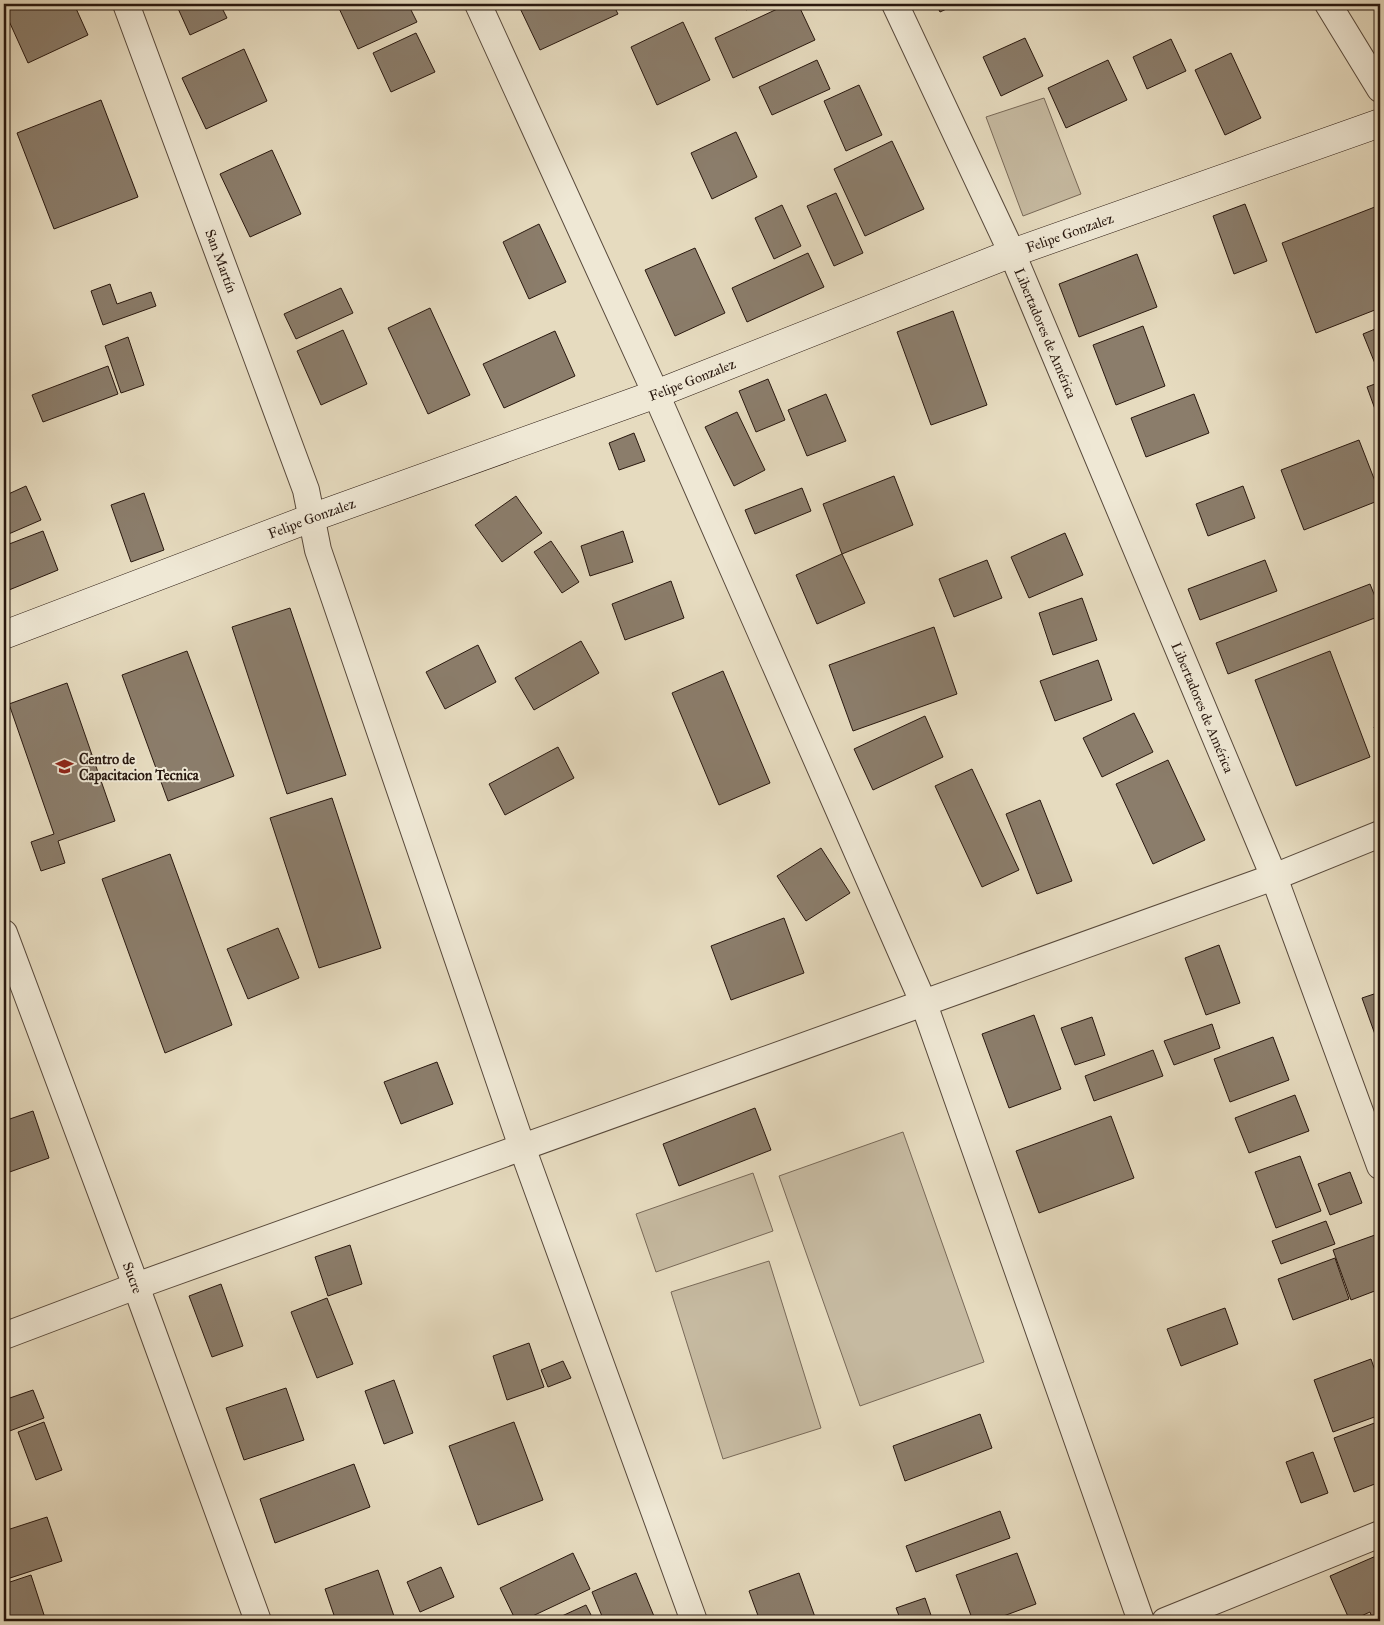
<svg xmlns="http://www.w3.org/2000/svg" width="1384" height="1625" font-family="'IM FELL Great Primer',serif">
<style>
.green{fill:#c6baa1;stroke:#786958}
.building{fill:#8b7d6b;stroke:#29180f}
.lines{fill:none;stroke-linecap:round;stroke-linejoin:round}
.street-casing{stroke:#58493b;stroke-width:28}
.secondary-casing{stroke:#29180f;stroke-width:29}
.street{stroke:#efe8d5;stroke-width:26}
.secondary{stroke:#efe8d5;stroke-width:28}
.labels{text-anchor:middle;stroke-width:4;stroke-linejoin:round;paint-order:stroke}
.street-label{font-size:14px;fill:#29180f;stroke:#efe8d5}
.poi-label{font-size:14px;font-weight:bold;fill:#29180f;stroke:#efe8d5;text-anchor:start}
</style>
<rect width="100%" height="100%" fill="#e6dbbf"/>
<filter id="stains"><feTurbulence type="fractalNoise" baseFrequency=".004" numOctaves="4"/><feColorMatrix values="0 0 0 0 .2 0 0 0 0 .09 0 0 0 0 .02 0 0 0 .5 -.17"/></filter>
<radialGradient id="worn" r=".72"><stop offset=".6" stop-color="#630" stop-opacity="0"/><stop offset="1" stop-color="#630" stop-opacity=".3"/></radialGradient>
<g class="green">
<path d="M 1044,98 L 1081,194 L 1023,216 L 986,117 Z"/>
<path d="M 903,1132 L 984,1362 L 860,1406 L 779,1176 Z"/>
<path d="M 753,1173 L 773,1231 L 656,1272 L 636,1214 Z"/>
<path d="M 769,1261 L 821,1428 L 723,1459 L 671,1292 Z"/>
</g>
<g class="building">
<path d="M 4,4 L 74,4 L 88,35 L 28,63 L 4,10 Z"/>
<path d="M 176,4 L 220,4 L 227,18 L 190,35 Z"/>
<path d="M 337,4 L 408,4 L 417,22 L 358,49 Z"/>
<path d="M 518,4 L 613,4 L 618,14 L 540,50 Z"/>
<path d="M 743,4 L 759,4 L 746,10 Z"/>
<path d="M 788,4 L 798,4 L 815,40 L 733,78 L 715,38 Z"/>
<path d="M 936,4 L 957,4 L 940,12 Z"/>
<path d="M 683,22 L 710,80 L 657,105 L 631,47 Z"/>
<path d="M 416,33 L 435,72 L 391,92 L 373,53 Z"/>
<path d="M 1025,38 L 1043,76 L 1001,96 L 983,57 Z"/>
<path d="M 1171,39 L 1186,71 L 1147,89 L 1133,57 Z"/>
<path d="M 244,49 L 267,101 L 206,129 L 182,78 Z"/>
<path d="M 1231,53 L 1261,118 L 1225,135 L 1195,70 Z"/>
<path d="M 817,60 L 830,89 L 772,115 L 759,87 Z"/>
<path d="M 1108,60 L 1127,100 L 1066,128 L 1048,88 Z"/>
<path d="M 859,85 L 882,135 L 846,151 L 824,101 Z"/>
<path d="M 101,100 L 138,197 L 54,229 L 17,133 Z"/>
<path d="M 736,132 L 757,177 L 712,199 L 691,153 Z"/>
<path d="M 892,141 L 924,209 L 865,236 L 834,169 Z"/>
<path d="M 272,150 L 301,214 L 250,237 L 220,174 Z"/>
<path d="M 836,193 L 863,253 L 834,266 L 807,206 Z"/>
<path d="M 1245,204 L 1267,261 L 1234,274 L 1213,216 Z"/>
<path d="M 782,205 L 801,246 L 774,259 L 755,218 Z"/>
<path d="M 1380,205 L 1380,308 L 1316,333 L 1282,243 Z"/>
<path d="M 539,224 L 566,282 L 529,299 L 503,242 Z"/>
<path d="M 695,248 L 725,313 L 675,336 L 645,270 Z"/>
<path d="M 808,253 L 824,287 L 747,322 L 732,288 Z"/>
<path d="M 1137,254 L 1157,307 L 1079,337 L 1059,284 Z"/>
<path d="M 110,284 L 117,304 L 151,292 L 156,306 L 103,325 L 91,291 Z"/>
<path d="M 341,288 L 353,313 L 296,339 L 284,314 Z"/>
<path d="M 430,308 L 470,395 L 428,414 L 388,328 Z"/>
<path d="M 953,311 L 987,405 L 931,425 L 897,332 Z"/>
<path d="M 1143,326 L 1165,386 L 1116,405 L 1093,345 Z"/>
<path d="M 1380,327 L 1380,370 L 1378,371 L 1363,334 Z"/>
<path d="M 343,330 L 367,384 L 321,405 L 297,351 Z"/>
<path d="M 555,331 L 575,376 L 504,408 L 483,364 Z"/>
<path d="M 128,337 L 144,385 L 121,393 L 105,346 Z"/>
<path d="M 108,366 L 118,394 L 43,422 L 32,395 Z"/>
<path d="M 768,379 L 785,420 L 756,432 L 739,391 Z"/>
<path d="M 1380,382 L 1380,423 L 1367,387 Z"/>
<path d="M 826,394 L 846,441 L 807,456 L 788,410 Z"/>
<path d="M 1194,394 L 1209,433 L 1146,457 L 1131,418 Z"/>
<path d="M 737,412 L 765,470 L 734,486 L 705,427 Z"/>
<path d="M 634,433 L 645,461 L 619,470 L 609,443 Z"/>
<path d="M 1359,440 L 1380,494 L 1380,500 L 1304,530 L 1281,470 Z"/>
<path d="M 894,476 L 913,525 L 842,554 L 823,504 Z"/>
<path d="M 26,486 L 41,520 L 4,536 L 4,496 Z"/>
<path d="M 1243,486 L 1255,518 L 1208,536 L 1196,504 Z"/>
<path d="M 802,488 L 811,511 L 755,534 L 745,510 Z"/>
<path d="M 144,493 L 164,550 L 131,562 L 111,505 Z"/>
<path d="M 516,496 L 542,533 L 502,562 L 475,525 Z"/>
<path d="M 43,531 L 58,570 L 9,590 L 4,577 L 4,546 Z"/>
<path d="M 623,531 L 633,562 L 590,576 L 581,546 Z"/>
<path d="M 1065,533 L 1083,575 L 1029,598 L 1011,557 Z"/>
<path d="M 551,541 L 579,582 L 562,593 L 534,552 Z"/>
<path d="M 842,554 L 865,603 L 817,624 L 796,575 Z"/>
<path d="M 987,560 L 1002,598 L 954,617 L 939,579 Z"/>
<path d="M 1265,560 L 1277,591 L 1200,620 L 1188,589 Z"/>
<path d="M 671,581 L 684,618 L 625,640 L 612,604 Z"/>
<path d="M 1370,584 L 1380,609 L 1380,616 L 1228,674 L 1216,643 Z"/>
<path d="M 1082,598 L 1097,640 L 1053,655 L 1039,613 Z"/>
<path d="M 290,608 L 346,775 L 287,794 L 232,627 Z"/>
<path d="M 934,627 L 957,694 L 853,731 L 829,665 Z"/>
<path d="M 581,641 L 599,673 L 534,710 L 515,678 Z"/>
<path d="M 478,645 L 496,682 L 445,709 L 426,672 Z"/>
<path d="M 187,651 L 234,776 L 168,801 L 122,675 Z"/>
<path d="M 1330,651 L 1370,757 L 1296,786 L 1255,680 Z"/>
<path d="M 1098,660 L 1112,700 L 1055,721 L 1040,681 Z"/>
<path d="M 723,671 L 770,783 L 719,805 L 672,693 Z"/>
<path d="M 67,683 L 115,821 L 58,841 L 65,863 L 41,871 L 31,842 L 54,834 L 9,704 Z"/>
<path d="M 1134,713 L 1153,752 L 1102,777 L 1083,738 Z"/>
<path d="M 925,716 L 943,757 L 873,790 L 854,749 Z"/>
<path d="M 1380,724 L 1380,743 L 1374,727 Z"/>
<path d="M 558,747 L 574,778 L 505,815 L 489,784 Z"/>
<path d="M 1168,760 L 1205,840 L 1153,864 L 1116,784 Z"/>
<path d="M 972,769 L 1019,870 L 982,887 L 935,786 Z"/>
<path d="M 332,798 L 381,948 L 319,968 L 270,818 Z"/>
<path d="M 1040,800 L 1072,881 L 1037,894 L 1006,814 Z"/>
<path d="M 821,848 L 850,893 L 806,921 L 777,876 Z"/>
<path d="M 170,854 L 232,1025 L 165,1053 L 102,879 Z"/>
<path d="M 784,918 L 804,973 L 731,1000 L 711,946 Z"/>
<path d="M 278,928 L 299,978 L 248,999 L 227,949 Z"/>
<path d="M 1219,945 L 1240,1003 L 1206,1015 L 1185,958 Z"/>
<path d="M 1380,992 L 1380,1038 L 1377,1040 L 1362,998 Z"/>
<path d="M 1034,1015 L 1061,1089 L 1009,1108 L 982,1034 Z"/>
<path d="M 1092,1017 L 1105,1055 L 1075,1065 L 1061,1028 Z"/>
<path d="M 1212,1024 L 1220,1048 L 1174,1065 L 1164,1041 Z"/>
<path d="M 1273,1037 L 1289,1080 L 1230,1102 L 1214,1059 Z"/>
<path d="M 1153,1050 L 1163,1076 L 1094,1101 L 1085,1076 Z"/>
<path d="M 437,1062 L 453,1104 L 401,1124 L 384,1082 Z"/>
<path d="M 1295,1095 L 1309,1131 L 1249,1153 L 1235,1118 Z"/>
<path d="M 755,1108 L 771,1150 L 679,1186 L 663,1144 Z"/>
<path d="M 33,1111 L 49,1158 L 4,1174 L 4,1121 Z"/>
<path d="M 1111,1116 L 1134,1178 L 1039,1213 L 1016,1151 Z"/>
<path d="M 1300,1156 L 1321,1211 L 1276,1228 L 1255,1172 Z"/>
<path d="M 1350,1172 L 1362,1203 L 1330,1215 L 1318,1184 Z"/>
<path d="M 1326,1221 L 1335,1244 L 1281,1264 L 1272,1241 Z"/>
<path d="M 1375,1235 L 1380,1251 L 1380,1289 L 1351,1300 L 1333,1250 Z"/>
<path d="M 350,1245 L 362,1284 L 328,1296 L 315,1257 Z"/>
<path d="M 1335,1258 L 1349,1299 L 1293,1320 L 1278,1279 Z"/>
<path d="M 221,1284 L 243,1346 L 212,1357 L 189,1296 Z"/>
<path d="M 327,1298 L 353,1364 L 317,1378 L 291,1312 Z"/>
<path d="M 1225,1308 L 1238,1344 L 1181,1366 L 1167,1329 Z"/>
<path d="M 529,1343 L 544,1387 L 507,1400 L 493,1356 Z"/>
<path d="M 1371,1359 L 1380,1385 L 1380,1415 L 1333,1432 L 1314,1380 Z"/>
<path d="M 563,1361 L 571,1378 L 548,1387 L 541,1370 Z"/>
<path d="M 394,1380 L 413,1433 L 384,1444 L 365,1391 Z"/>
<path d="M 286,1388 L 304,1440 L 244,1460 L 226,1408 Z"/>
<path d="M 33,1390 L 44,1418 L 7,1432 L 4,1424 L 4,1400 Z"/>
<path d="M 980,1414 L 992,1448 L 905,1481 L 893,1446 Z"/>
<path d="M 1380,1421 L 1380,1482 L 1354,1492 L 1334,1438 Z"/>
<path d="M 44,1422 L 62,1470 L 36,1480 L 18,1432 Z"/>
<path d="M 514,1422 L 543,1500 L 478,1525 L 449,1446 Z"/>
<path d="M 1313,1452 L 1328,1493 L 1301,1503 L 1286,1462 Z"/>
<path d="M 354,1464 L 370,1507 L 275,1543 L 260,1499 Z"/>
<path d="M 1000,1511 L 1010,1538 L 916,1572 L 906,1546 Z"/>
<path d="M 47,1517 L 62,1561 L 4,1580 L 4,1531 Z"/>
<path d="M 573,1553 L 590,1589 L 522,1621 L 516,1621 L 500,1588 Z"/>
<path d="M 1017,1553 L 1036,1604 L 990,1621 L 973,1621 L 956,1575 Z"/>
<path d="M 1376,1556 L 1380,1566 L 1380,1621 L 1373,1621 L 1370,1612 L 1350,1621 L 1330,1576 Z"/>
<path d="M 441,1567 L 454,1597 L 420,1612 L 407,1582 Z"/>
<path d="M 378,1570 L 395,1619 L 389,1621 L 336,1621 L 325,1589 Z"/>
<path d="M 636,1573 L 656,1621 L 604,1621 L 592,1592 Z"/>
<path d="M 799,1573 L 815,1617 L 802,1621 L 760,1621 L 749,1591 Z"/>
<path d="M 31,1575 L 46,1621 L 8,1621 L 4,1608 L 4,1584 Z"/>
<path d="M 925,1598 L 933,1621 L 901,1621 L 896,1608 Z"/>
<path d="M 586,1605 L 594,1621 L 551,1621 Z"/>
</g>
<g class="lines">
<defs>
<g id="street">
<path id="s1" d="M 126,4 L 306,490 L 318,550 L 522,1147 L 694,1621"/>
<path d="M 478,4 L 656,394 L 924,1004 L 1141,1621"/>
<path id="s2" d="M 895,4 L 1012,253 L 1274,877 L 1380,1166"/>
<path d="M 1328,4 L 1380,89"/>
<path id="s3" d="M 4,933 L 136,1286 L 258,1621"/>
<path d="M 4,1336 L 136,1286 L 1274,877 L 1380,834"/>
<path d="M 1165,1621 L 1380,1534"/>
</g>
<g id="secondary">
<path id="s4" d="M 4,635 L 311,518 L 656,394 L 1012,253 L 1380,123"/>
</g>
</defs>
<use href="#street" class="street-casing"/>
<use href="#secondary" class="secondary-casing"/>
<use href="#street" class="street"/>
<use href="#secondary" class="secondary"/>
</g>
<defs>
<symbol id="school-bare" viewBox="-9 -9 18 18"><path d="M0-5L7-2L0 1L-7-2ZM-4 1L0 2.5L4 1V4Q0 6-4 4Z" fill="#8f2418" stroke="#efe8d5" stroke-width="2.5" paint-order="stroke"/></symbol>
</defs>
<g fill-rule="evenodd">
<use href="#school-bare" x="52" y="754" width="25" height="25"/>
</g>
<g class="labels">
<g class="street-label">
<text dy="5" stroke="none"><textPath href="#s4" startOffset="1139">Felipe Gonzalez</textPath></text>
<text dy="5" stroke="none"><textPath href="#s1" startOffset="274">San Martín</textPath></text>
<text dy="5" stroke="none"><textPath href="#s2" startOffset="362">Libertadores de América</textPath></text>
<text dy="5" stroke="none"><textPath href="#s4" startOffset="734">Felipe Gonzalez</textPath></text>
<text dy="5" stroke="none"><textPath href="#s4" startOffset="329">Felipe Gonzalez</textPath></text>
<text dy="5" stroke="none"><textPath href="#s2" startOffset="768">Libertadores de América</textPath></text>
<text dy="5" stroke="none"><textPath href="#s3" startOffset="368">Sucre</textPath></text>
</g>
<g class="poi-label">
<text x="79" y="764">Centro de<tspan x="79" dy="16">Capacitacion Tecnica</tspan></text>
</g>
</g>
<rect width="1384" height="1625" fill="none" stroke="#e6dbbf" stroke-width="20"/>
<rect x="5" y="5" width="1374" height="1615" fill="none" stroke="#29180f" stroke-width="2.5"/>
<rect x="10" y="10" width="1364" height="1605" fill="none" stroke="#29180f"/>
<rect width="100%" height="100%" filter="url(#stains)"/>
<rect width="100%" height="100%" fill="url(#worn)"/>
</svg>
